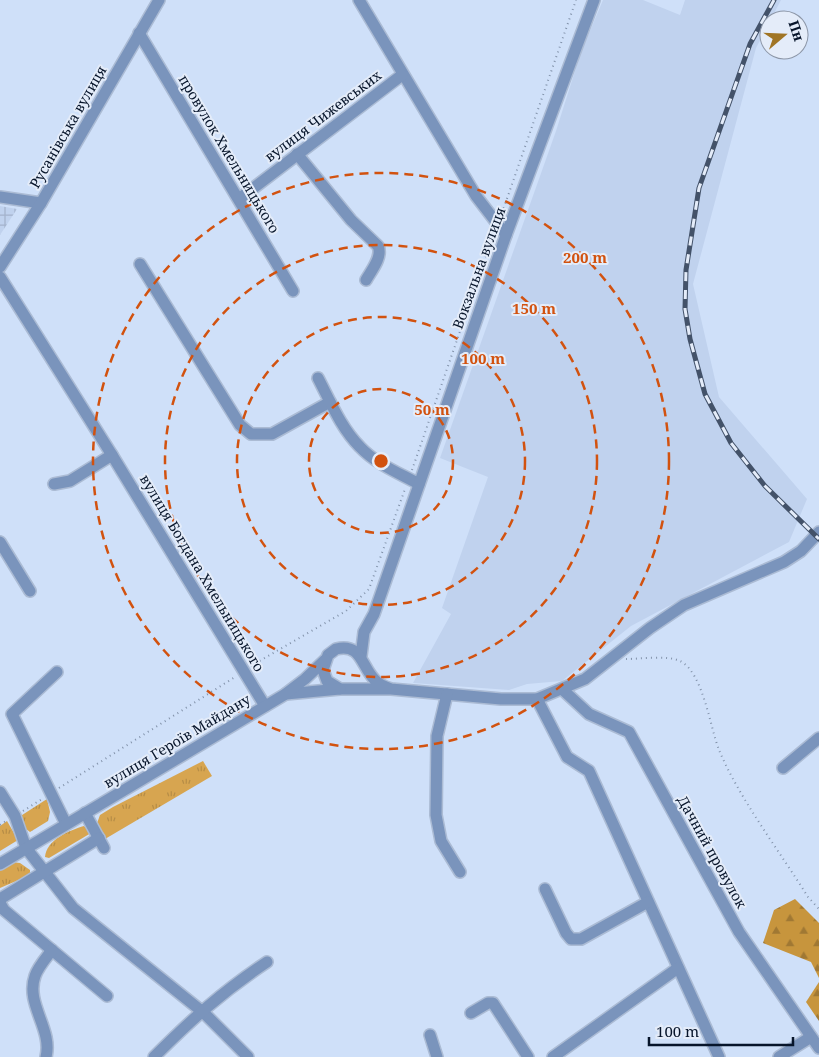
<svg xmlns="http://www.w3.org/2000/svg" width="819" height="1057" font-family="'Noto Serif',serif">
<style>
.built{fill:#c0d2ee}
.industrial{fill:url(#industrial-grid)}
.grass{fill:url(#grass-tufts)}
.forest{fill:url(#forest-firs)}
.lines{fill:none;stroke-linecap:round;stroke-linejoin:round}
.minor-casing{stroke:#abbbd4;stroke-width:14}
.path{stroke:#8393ab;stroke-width:2;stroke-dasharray:1 4;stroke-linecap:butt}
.minor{stroke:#7a94bc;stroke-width:11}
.rail-casing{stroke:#435269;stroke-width:5}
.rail{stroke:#e4ecf9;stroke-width:3;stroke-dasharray:9;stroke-linecap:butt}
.ring{fill:none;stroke:#d2520f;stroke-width:2.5;stroke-dasharray:9 6}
.labels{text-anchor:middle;stroke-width:4;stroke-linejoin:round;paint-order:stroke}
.street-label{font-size:14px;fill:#07152b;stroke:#e4ecf9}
.centre{fill:#d2520f;stroke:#e4ecf9;stroke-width:2.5}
.ring-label{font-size:15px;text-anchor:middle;font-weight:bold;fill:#d2520f;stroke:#e4ecf9;stroke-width:4;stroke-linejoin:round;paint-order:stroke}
</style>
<defs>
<pattern id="industrial-grid" width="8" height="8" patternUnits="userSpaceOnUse" patternTransform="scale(1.25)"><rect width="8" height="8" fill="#c0d2ee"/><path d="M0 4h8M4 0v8" fill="none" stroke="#a4b3cc"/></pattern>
<pattern id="grass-tufts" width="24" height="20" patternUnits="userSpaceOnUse" patternTransform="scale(1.25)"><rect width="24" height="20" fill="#d7a550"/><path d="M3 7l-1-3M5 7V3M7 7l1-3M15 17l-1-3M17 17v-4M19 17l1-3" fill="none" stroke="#b78d46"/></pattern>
<pattern id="forest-firs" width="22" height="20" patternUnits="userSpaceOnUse" patternTransform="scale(1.25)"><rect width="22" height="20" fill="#c7953d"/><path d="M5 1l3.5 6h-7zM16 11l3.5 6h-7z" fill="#a07833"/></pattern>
</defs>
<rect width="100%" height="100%" fill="#cfe0f9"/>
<path class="built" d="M 603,0 L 643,0 L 680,15 L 685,0 L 781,0 L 756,48 L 693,284 L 719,397 L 807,499 L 789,542 L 631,626 L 562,681 L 527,684 L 509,690 L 413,683 L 451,614 L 442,608 L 488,477 L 440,458 L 556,131 L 581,52 Z"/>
<path class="industrial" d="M 0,206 L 17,209 L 0,235 Z"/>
<g class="grass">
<path d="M 203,761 L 212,776 L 105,839 L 96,826 L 100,815 L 113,807 Z"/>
<path d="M 47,799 L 50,812 L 48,821 L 30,832 L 21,825 L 19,817 Z"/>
<path d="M 7,821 L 18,840 L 0,851 L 0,826 Z"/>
<path d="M 84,826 L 91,833 L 49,858 L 45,857 C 46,840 70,830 84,826 Z"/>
<path d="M 12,862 L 20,863 L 30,870 L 30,875 L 0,888 L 0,869 Z"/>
</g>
<g class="forest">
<path d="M 795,899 L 819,923 L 819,978 L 811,962 L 763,943 L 774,910 Z"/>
<path d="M 819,982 L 819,1021 L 806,1002 Z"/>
</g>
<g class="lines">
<defs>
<g id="minor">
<path d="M 359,0 L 476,196 L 506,235"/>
<path d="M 139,33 L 293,291"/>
<path d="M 297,154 L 351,220 L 378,246 C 383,257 371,271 366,280"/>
<path d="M 0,197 L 41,203"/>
<path d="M 239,199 L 402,75"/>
<path d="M 140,264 L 240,425 L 251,434 L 272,434 L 330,402"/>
<path d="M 0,267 L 41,203 L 159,0"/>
<path d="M 0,277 L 112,455 L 265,706"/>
<path d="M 318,378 C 330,401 341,428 360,447 C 376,464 399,473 419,484"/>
<path d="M 54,484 L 70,481 L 112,455"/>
<path d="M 0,542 L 30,591"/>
<path d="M 361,656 L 364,632 L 374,614 L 506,235 L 594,0"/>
<path d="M 57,672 L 12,714 L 66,824"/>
<path d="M 391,689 C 385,687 378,684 374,679 C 361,665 361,643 336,649 L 328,655 L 323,670 L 327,681 L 340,689 L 391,689 L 501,699 L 537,699 L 585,679 L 650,628 L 684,605 L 784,562 L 801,551 L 819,532"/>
<path d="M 563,690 L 589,714 L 629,732 L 739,932 L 819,1048"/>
<path d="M 286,694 L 340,689"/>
<path d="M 447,694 L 437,736 L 436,815 L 441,841 L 460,872"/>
<path d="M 537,699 L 567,757 L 589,771 L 719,1057"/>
<path d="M 783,768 L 819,738"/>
<path d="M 0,792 L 15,816 L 26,848 L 73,908 L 204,1013 L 248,1057"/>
<path d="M 85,813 L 104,848"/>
<path d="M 0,864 L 284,695 L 305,679 L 325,660"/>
<path d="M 545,889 L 566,933 L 571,939 L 581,939 L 648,902"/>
<path d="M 0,899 L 99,838"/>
<path d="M 0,903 L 4,910 L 107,996"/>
<path d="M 471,1013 L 488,1003 L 493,1003 L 528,1057"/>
<path d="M 430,1035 L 437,1057"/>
<path d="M 46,1057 C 53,1029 25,1004 35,976 C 38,967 46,958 52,950"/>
<path d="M 154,1057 C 192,1019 222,992 267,962"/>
<path d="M 553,1057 L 678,968"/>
<path d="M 779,1057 L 811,1037"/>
</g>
</defs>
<use href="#minor" class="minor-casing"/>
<g class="path">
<path d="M 502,213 L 576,0"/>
<path d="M 412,470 L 493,236"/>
<path d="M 626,659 C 640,659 668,655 680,661 C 703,672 710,727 719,750 C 739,798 780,852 808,897 L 819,909"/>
<path d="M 251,666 L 346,611 L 369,589 L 405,489"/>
<path d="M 59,788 L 235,677"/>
<path d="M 23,811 L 42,799"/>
<path d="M 0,825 L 6,821"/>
</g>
<use href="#minor" class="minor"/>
<defs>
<path id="rail" d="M 774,0 L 750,44 L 699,188 L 686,270 L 685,309 L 690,339 L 705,394 L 731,443 L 765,486 L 819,539"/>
</defs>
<use href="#rail" class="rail-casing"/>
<use href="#rail" class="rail"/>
</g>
<g class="ring">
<circle cx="381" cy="461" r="72"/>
<circle cx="381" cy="461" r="144"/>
<circle cx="381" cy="461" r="216"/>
<circle cx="381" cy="461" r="288"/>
</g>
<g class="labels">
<g class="street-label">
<text transform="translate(323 116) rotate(-37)" y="5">вулиця Чижевських</text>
<text transform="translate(68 127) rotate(-60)" y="5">Русанівська вулиця</text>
<text transform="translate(229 154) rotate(59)" y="5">провулок Хмельницького</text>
<text transform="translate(479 268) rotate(-70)" y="5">Вокзальна вулиця</text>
<text transform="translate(202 573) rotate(59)" y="5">вулиця Богдана Хмельницького</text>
<text transform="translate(177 741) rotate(-31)" y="5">вулиця Героїв Майдану</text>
<text transform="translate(712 852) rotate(61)" y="5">Дачний провулок</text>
</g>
</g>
<circle cx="381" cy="461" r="8" class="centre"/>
<g class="ring-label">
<text x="585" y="263">200 m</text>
<text x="534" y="314">150 m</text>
<text x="483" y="364">100 m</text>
<text x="432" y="415">50 m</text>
</g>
<g transform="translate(784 35) rotate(71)"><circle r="24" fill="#e4ecf9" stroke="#8c96a7"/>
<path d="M0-4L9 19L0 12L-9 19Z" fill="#a07525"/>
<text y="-8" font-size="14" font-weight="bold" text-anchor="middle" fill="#07152b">Пн</text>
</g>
<path d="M649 1037v8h144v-8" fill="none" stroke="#07152b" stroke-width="2.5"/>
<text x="656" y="1037" font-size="15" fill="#07152b" stroke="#e4ecf9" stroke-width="4" paint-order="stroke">100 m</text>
</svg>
